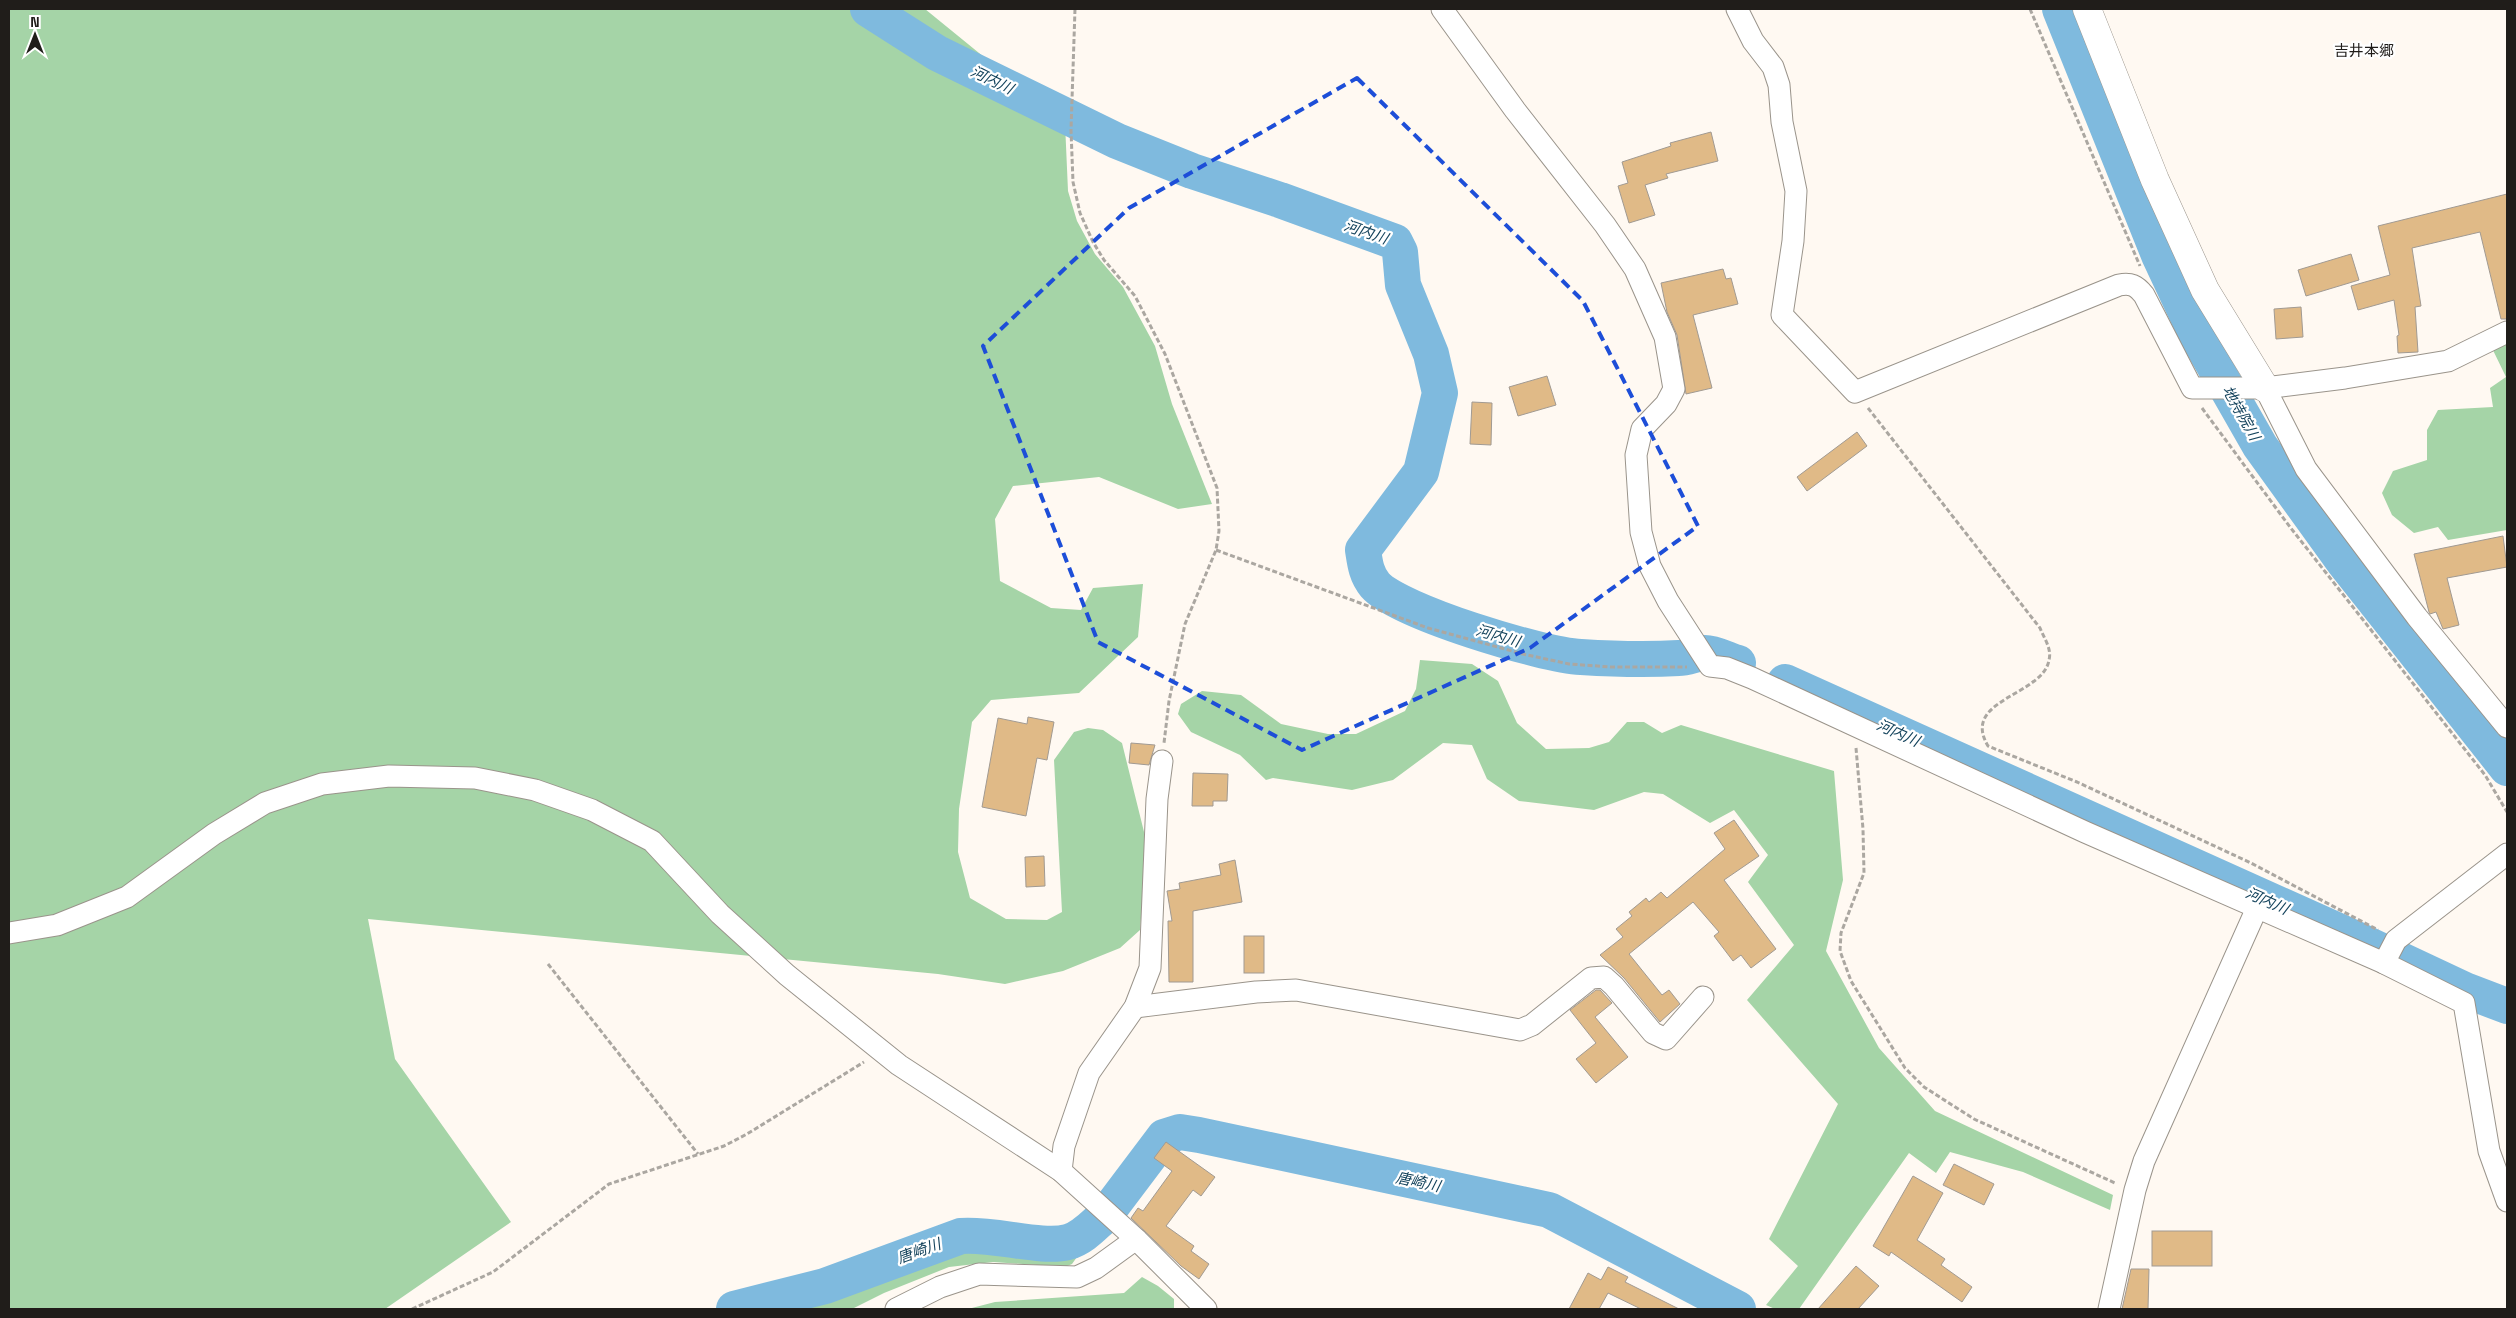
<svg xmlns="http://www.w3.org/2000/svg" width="2516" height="1318" font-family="'Space Grotesk','Noto Sans JP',sans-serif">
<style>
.forest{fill:#a5d4a7}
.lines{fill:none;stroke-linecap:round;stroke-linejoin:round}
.river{stroke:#7fbade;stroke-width:36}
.building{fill:#e0ba87;stroke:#a19a92}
.street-casing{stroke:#9a948b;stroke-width:23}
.secondary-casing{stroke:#9a948b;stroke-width:29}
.path{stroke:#aba7a1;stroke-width:3;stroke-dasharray:5 2.5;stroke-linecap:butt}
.street{stroke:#fff;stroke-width:21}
.secondary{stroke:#fff;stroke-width:28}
.marked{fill:none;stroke:#1d4ed8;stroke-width:4;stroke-dasharray:10 6;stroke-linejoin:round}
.labels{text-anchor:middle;stroke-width:4.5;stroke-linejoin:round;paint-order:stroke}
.neighbourhood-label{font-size:15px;fill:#201d1a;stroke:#fff}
.water-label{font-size:15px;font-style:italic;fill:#14435c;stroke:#fff}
</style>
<rect width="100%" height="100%" fill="#fff9f2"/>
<g class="forest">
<path d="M 9,9 L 925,9 L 1065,123 L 1068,191 L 1077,221 L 1095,254 L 1123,287 L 1155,346 L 1172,404 L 1212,504 L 1178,509 L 1099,477 L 1013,486 L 995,519 L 1000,581 L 1051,608 L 1081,610 L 1093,588 L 1143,584 L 1138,637 L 1079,693 L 991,700 L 972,722 L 959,809 L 958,852 L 970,898 L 1006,919 L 1047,920 L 1062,912 L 1054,760 L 1074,732 L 1088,728 L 1103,730 L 1122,743 L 1147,844 L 1140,930 L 1120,948 L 1063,971 L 1005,984 L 938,974 L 368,919 L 395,1059 L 511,1222 L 385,1309 L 9,1309 Z"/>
<path d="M 2507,338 L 2507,530 L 2448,540 L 2438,527 L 2414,533 L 2392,515 L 2382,493 L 2393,471 L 2427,460 L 2427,430 L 2438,410 L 2493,407 L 2490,388 L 2506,377 L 2490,344 Z"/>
<path d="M 1420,660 L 1472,664 L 1498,681 L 1517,723 L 1546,749 L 1589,748 L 1609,742 L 1627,722 L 1644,722 L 1662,733 L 1681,725 L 1834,771 L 1843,880 L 1826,951 L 1879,1048 L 1935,1111 L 2113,1195 L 2110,1210 L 2023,1172 L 1950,1152 L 1936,1173 L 1909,1153 L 1799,1309 L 1775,1309 L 1766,1305 L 1798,1266 L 1769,1239 L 1838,1104 L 1747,1000 L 1794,945 L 1748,882 L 1768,855 L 1734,810 L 1710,823 L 1663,794 L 1644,792 L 1594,810 L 1519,801 L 1487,779 L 1472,745 L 1443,743 L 1393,780 L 1352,790 L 1273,778 L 1266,780 L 1240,755 L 1191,732 L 1178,714 L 1181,704 L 1202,691 L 1241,695 L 1281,724 L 1328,734 L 1356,734 L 1405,711 L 1416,689 Z"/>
<path d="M 987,1242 L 1068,1247 L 1075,1250 L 1077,1257 L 1072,1264 L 1065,1267 L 993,1262 L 949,1267 L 884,1293 L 852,1309 L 754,1309 L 822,1292 L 956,1243 Z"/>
<path d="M 1142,1277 L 1158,1286 L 1174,1299 L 1174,1309 L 968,1309 L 995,1302 L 1124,1293 Z"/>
</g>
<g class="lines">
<g class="river">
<path d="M 868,9 L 937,53 L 1117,141 L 1192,171 L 1280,200 L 1395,242 L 1400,252 L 1403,285 L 1431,354 L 1440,393 L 1421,472 L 1363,550 C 1365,563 1366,574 1375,585 C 1399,612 1542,655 1581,657 C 1613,659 1647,660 1679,658 C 1688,658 1697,653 1705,653 C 1715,653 1728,660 1738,663"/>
<path d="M 2060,9 L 2159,255 L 2196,334 L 2260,446 L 2343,561 L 2507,768"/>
<path d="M 1785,682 L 2356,939 L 2465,990 L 2507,1006"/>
<path d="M 1112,1206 L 1164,1137 L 1180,1132 L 1199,1135 L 1549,1210 L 1738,1309"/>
<path d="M 734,1309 L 825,1286 L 961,1236 C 993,1233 1041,1249 1068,1242 C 1082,1238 1092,1227 1102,1218"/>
</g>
</g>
<g class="building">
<path d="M 1711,132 L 1718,161 L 1666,174 L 1668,178 L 1645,185 L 1655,215 L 1629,223 L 1618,186 L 1628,183 L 1622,162 L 1671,146 L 1670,143 Z"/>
<path d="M 2507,194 L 2507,319 L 2501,319 L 2480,232 L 2412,248 L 2421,306 L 2415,307 L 2418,352 L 2398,353 L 2397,336 L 2399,335 L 2394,300 L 2358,310 L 2351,286 L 2390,275 L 2378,226 Z"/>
<path d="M 2351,254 L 2359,280 L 2306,296 L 2298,270 Z"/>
<path d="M 1723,269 L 1726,279 L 1731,278 L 1738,304 L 1693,315 L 1712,388 L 1686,394 L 1677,335 L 1667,312 L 1661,283 Z"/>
<path d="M 2301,307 L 2303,337 L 2276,339 L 2274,309 Z"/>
<path d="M 1547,376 L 1556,405 L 1518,416 L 1509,387 Z"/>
<path d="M 1472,402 L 1492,403 L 1491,445 L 1470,444 Z"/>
<path d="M 1857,432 L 1867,446 L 1807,491 L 1797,477 Z"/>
<path d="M 2503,536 L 2507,567 L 2447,578 L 2459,625 L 2443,629 L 2436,612 L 2430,614 L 2429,612 L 2414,554 Z"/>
<path d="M 1028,717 L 1054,722 L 1047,760 L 1037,758 L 1026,816 L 982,807 L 998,718 L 1027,724 Z"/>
<path d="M 1131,743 L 1155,745 L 1149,765 L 1129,763 Z"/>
<path d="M 1193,773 L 1228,774 L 1227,801 L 1213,801 L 1213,806 L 1192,806 Z"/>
<path d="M 1734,820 L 1759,856 L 1724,880 L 1776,949 L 1751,968 L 1741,955 L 1733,961 L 1714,936 L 1719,932 L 1693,902 L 1629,954 L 1662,995 L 1669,990 L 1680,1004 L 1660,1022 L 1624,978 L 1600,955 L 1623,937 L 1616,929 L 1632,916 L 1629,912 L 1646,898 L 1649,902 L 1661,892 L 1667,898 L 1725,849 L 1714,833 Z"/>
<path d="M 1044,856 L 1045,886 L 1026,887 L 1025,857 Z"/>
<path d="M 1235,860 L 1242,902 L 1193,911 L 1193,982 L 1169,982 L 1168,921 L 1172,921 L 1167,891 L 1180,889 L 1179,883 L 1221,875 L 1219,864 Z"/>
<rect x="1244" y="936" width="20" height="37"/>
<path d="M 1596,990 L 1600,990 L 1612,1003 L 1595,1017 L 1628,1057 L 1596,1083 L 1576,1059 L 1596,1043 L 1570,1010 Z"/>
<path d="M 1166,1142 L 1215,1177 L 1201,1196 L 1193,1190 L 1166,1226 L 1194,1246 L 1191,1251 L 1209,1264 L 1199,1279 L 1181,1266 L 1131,1218 L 1138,1208 L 1143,1211 L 1172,1171 L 1154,1158 Z"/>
<path d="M 1954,1164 L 1994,1184 L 1984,1205 L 1943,1185 Z"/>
<path d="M 1913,1176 L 1943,1193 L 1917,1240 L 1945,1259 L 1941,1265 L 1972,1287 L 1962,1302 L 1891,1252 L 1889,1256 L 1873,1246 Z"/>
<rect x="2152" y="1231" width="60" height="35"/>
<path d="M 1856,1266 L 1879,1286 L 1858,1309 L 1818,1309 Z"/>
<path d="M 1608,1267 L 1628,1277 L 1625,1282 L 1679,1309 L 1641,1309 L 1608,1293 L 1599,1309 L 1569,1309 L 1588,1273 L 1601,1280 Z"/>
<path d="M 2131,1269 L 2149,1269 L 2148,1309 L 2122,1309 Z"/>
</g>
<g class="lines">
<defs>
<g id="street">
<path d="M 1442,9 L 1515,110 L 1605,225 L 1635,269 L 1665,337 L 1674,389 L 1666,404 L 1642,429 L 1636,455 L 1641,532 L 1650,566 L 1668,601 L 1710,666 L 1727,668 L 1752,678 L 2085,832 L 2384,963 L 2464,1003 L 2489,1151 L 2507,1201"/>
<path d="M 1737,9 L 1753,41 L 1773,67 L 1779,85 L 1782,122 L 1796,191 L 1793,241 L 1782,315 L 1855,392 L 2119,285 C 2131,283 2136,285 2144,295 L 2192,388 L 2265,388 L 2345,378 L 2448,361 L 2507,332"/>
<path d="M 2265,388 L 2306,469 L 2417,617 L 2507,727"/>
<path d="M 9,933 L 57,925 L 127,897 L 214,834 L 265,803 L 322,784 L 389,776 L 475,778 L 535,790 L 592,810 L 652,841 L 720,914 L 787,975 L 899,1065 L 1061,1171 L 1136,1239 L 1206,1309"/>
<path d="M 2384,963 L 2396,940 L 2507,854"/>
<path d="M 1135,1007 L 1256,992 L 1296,990 L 1520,1030 L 1532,1025 L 1591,978 L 1604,977 L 1614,986 L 1653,1033 L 1666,1039 L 1703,997"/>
<path d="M 1061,1171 L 1064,1146 L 1089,1073 L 1135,1007 L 1150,968 L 1157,799 L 1162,761"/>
<path d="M 896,1309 L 940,1287 L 979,1274 L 1077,1277 L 1096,1268 L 1136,1239"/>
<path d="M 2109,1309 L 2135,1190 L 2144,1161 L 2257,908"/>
</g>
<path id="secondary" d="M 2087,9 L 2155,180 L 2205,290 L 2265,388"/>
</defs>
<use href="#street" class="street-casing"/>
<use href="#secondary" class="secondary-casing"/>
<g class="path">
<path d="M 1075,9 L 1071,130 L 1073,182 L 1080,213 L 1093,242 L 1104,260 L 1135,296 L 1165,354 L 1217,488 L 1219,531 L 1216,550 L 1185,624 L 1169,701 L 1164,743"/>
<path d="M 2030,9 L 2140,266"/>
<path d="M 1868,408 L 2040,628 C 2044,638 2052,649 2049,660 C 2043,696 1960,699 1988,746 L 2077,782 L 2251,863 L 2378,930"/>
<path d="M 2202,408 L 2290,527 L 2485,775 L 2507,812"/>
<path d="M 1216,550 L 1428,628 L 1523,654 L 1569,664 L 1611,667 L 1687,667"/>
<path d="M 1856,748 L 1863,829 L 1864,873 L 1841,933 L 1840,951 L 1851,981 L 1905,1068 L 1924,1087 L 1974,1119 L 2115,1183"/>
<path d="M 548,964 L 698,1154"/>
<path d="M 412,1309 L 493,1272 L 609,1184 L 724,1146 L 747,1134 L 864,1062"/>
</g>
<use href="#street" class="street"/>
<use href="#secondary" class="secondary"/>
</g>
<path class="marked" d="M 1357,78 L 1583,301 L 1698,526 L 1530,648 L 1302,750 L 1098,642 L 983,346 L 1129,208 Z"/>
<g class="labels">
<g class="neighbourhood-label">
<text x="2364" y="56">吉井本郷</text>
</g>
<g class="water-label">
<text transform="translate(992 80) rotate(26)" y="5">河内川</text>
<text transform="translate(1366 232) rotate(19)" y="5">河内川</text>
<text transform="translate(2241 413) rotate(61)" y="5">地持院川</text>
<text transform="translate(1498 636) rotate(16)" y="5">河内川</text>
<text transform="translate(1898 733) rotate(24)" y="5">河内川</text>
<text transform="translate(2267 901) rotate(24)" y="5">河内川</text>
<text transform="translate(1418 1182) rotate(12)" y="5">唐崎川</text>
<text transform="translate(919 1251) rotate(-20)" y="5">唐崎川</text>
</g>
</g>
<rect width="2516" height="1318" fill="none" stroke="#201d1a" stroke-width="20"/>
<g transform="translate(35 35)" stroke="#ffffff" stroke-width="4" paint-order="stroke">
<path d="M0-4L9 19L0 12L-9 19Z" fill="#201d1a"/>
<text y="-8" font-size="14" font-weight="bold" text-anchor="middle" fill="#201d1a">N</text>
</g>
</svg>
